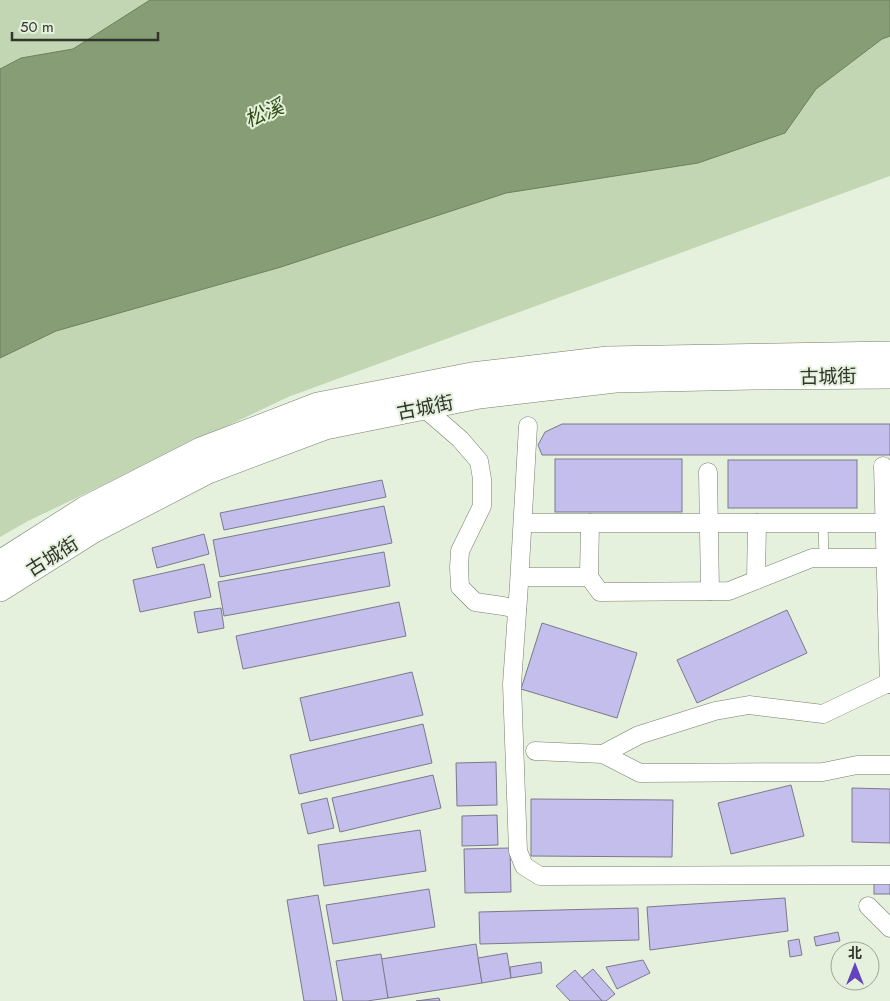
<svg xmlns="http://www.w3.org/2000/svg" width="890" height="1001" font-family="Jost,'Noto Sans SC',sans-serif">
<style>
.green{fill:#c2d6b4}
.water{fill:#869d75;stroke:#6c7e5f}
.building{fill:#c3beeb;stroke:#7b798d}
.lines{fill:none;stroke-linecap:round;stroke-linejoin:round}
.lane-casing{stroke:#747f6c;stroke-width:10}
.street-casing{stroke:#747f6c;stroke-width:19}
.secondary-casing{stroke:#747f6c;stroke-width:26}
.lane{stroke:#fff;stroke-width:9}
.street{stroke:#fff;stroke-width:18}
.secondary{stroke:#fff;stroke-width:25}
.labels{text-anchor:middle;stroke-width:4;stroke-linejoin:round;paint-order:stroke}
.street-label{font-size:19px;fill:#2f342c;stroke:#e5f1dc}
.water-label{font-size:20px;font-style:italic;fill:#325015;stroke:#e5f1dc}
</style>
<rect width="100%" height="100%" fill="#e5f1dc"/>
<g class="green">
<path d="M 0,0 L 150,0 L 73,49 L 21,58 L 0,69 Z"/>
<path d="M 890,36 L 890,176 L 288,397 L 28,521 L 0,537 L 0,358 L 56,331 L 281,267 L 506,193 L 698,163 L 785,133 L 816,89 L 882,39 Z"/>
</g>
<path class="water" d="M 150,0 L 890,0 L 890,36 L 882,39 L 816,89 L 785,133 L 698,163 L 506,193 L 281,267 L 56,331 L 0,358 L 0,69 L 21,58 L 73,49 Z"/>
<g class="building">
<path d="M 562,424 L 890,424 L 890,455 L 542,455 L 538,445 L 545,432 Z"/>
<rect x="555" y="459" width="127" height="53"/>
<rect x="728" y="460" width="129" height="48"/>
<path d="M 382,480 L 386,497 L 224,530 L 220,513 Z"/>
<path d="M 384,506 L 392,543 L 220,577 L 213,540 Z"/>
<path d="M 204,534 L 209,554 L 157,568 L 152,548 Z"/>
<path d="M 384,552 L 390,586 L 224,616 L 218,582 Z"/>
<path d="M 204,564 L 211,597 L 140,612 L 133,580 Z"/>
<path d="M 399,602 L 406,636 L 243,669 L 236,636 Z"/>
<path d="M 221,608 L 224,628 L 198,633 L 194,612 Z"/>
<path d="M 787,610 L 807,653 L 697,703 L 677,660 Z"/>
<path d="M 542,623 L 637,653 L 617,718 L 521,689 Z"/>
<path d="M 412,672 L 423,715 L 310,741 L 300,698 Z"/>
<path d="M 423,724 L 432,763 L 299,794 L 290,755 Z"/>
<path d="M 496,762 L 497,805 L 457,806 L 456,763 Z"/>
<path d="M 433,775 L 441,808 L 340,832 L 332,798 Z"/>
<path d="M 791,785 L 804,836 L 731,854 L 718,803 Z"/>
<path d="M 852,788 L 890,789 L 890,843 L 852,842 Z"/>
<path d="M 327,798 L 334,828 L 308,834 L 301,804 Z"/>
<path d="M 531,799 L 673,800 L 672,857 L 531,856 Z"/>
<path d="M 497,815 L 498,845 L 462,846 L 462,816 Z"/>
<path d="M 420,830 L 426,871 L 324,886 L 318,845 Z"/>
<path d="M 510,848 L 511,892 L 465,893 L 464,849 Z"/>
<rect x="874" y="880" width="16" height="14"/>
<path d="M 429,889 L 435,927 L 333,944 L 326,905 Z"/>
<path d="M 318,895 L 337,1001 L 304,1001 L 287,900 Z"/>
<path d="M 785,898 L 788,931 L 650,950 L 647,907 Z"/>
<path d="M 638,908 L 639,940 L 480,944 L 479,912 Z"/>
<path d="M 838,932 L 840,941 L 816,946 L 814,937 Z"/>
<path d="M 799,939 L 802,955 L 790,957 L 788,941 Z"/>
<path d="M 476,944 L 482,983 L 388,998 L 381,959 Z"/>
<path d="M 507,953 L 511,978 L 482,983 L 478,958 Z"/>
<path d="M 381,954 L 388,998 L 367,1001 L 343,1001 L 336,961 Z"/>
<path d="M 643,960 L 650,973 L 617,989 L 606,967 Z"/>
<path d="M 541,962 L 542,973 L 511,978 L 510,967 Z"/>
<path d="M 593,969 L 615,994 L 606,1001 L 602,1001 L 582,978 Z"/>
<path d="M 575,970 L 582,978 L 602,1001 L 570,1001 L 556,986 Z"/>
<path d="M 439,998 L 440,1001 L 416,1001 Z"/>
</g>
<g class="lines">
<defs>
<path id="lane" d="M 823,523 L 824,558"/>
<g id="street">
<path d="M 423,407 L 460,439 L 479,461 L 482,479 L 482,506 L 460,551 L 459,567 L 460,587 L 475,602 L 503,606 L 517,609"/>
<path d="M 528,426 L 519,584 L 512,684 L 518,851 L 524,866 L 540,876 L 890,875"/>
<path d="M 883,466 L 889,684"/>
<path d="M 708,472 L 710,591"/>
<path d="M 523,523 L 890,523"/>
<path d="M 520,577 L 589,577 L 600,592 L 729,591 L 812,558 L 890,558"/>
<path d="M 589,577 L 590,523"/>
<path d="M 756,580 L 757,523"/>
<path d="M 535,751 L 603,754 L 640,773 L 823,772 L 857,765 L 890,765"/>
<path d="M 603,754 L 639,735 L 715,711 L 749,705 L 823,714 L 886,684 L 890,684"/>
<path d="M 868,906 L 890,928"/>
</g>
<g id="secondary">
<path d="M 0,563 L 85,509 L 201,450 L 318,405 L 472,375 L 608,359 L 890,354"/>
<path d="M 0,589 L 92,531 L 208,471 L 325,427 L 479,396 L 615,380 L 753,377 L 890,376"/>
</g>
</defs>
<use href="#lane" class="lane-casing"/>
<use href="#street" class="street-casing"/>
<use href="#secondary" class="secondary-casing"/>
<use href="#lane" class="lane"/>
<use href="#street" class="street"/>
<use href="#secondary" class="secondary"/>
</g>
<g class="labels">
<g class="street-label">
<text transform="translate(828 376) rotate(-1)" y="7">古城街</text>
<text transform="translate(425 407) rotate(-11)" y="7">古城街</text>
<text transform="translate(52 556) rotate(-32)" y="7">古城街</text>
</g>
<g class="water-label">
<text transform="translate(264 113) rotate(-23)" y="7">松溪</text>
</g>
</g>
<g transform="translate(855 966)"><circle r="24" fill="#e5f1dc" stroke="#9ca596"/>
<path d="M0-4L9 19L0 12L-9 19Z" fill="#6344bd"/>
<text y="-8" font-size="14" font-weight="bold" text-anchor="middle" fill="#2f342c">北</text>
</g>
<path d="M12 32v8h146v-8" fill="none" stroke="#2f342c" stroke-width="2.5"/>
<text x="20" y="32" font-size="15" fill="#2f342c" stroke="#e5f1dc" stroke-width="4" paint-order="stroke">50 m</text>
</svg>
